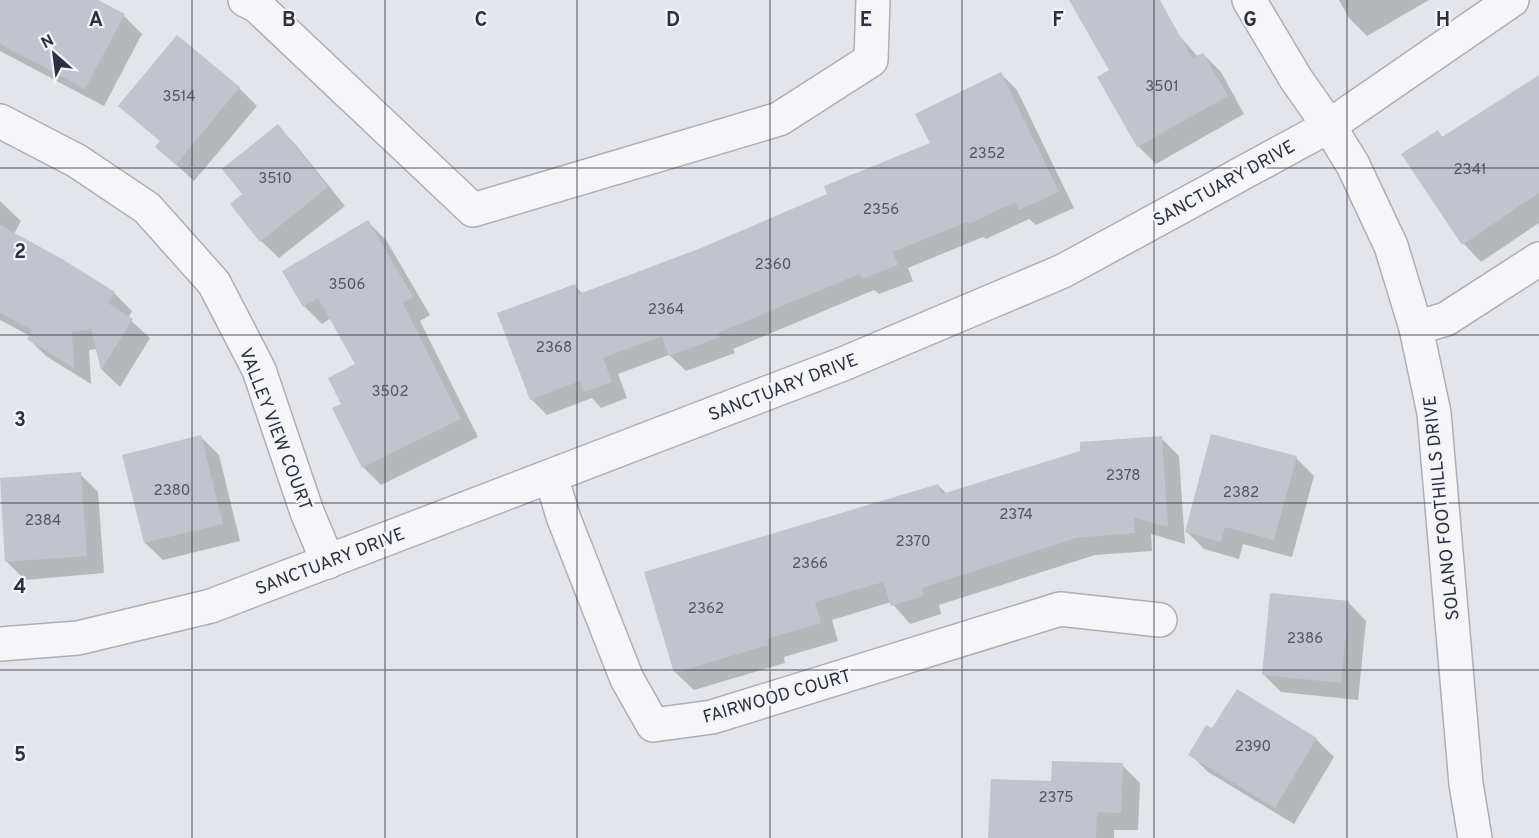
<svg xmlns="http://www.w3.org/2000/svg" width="1539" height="838" font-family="Overpass,sans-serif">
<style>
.shadow{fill:#0003}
.building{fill:#c1c3cd}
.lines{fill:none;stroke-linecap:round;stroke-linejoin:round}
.minor-casing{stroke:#acafb7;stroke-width:36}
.minor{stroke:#f6f6f9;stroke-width:33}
.grid{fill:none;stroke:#2c3041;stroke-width:1.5;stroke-opacity:0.55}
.labels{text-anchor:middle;stroke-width:4.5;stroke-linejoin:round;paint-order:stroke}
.number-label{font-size:15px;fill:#515564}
.street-label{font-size:18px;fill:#2c3041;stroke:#f3f4f8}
.grid-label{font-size:20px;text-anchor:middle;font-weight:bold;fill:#2c3041;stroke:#f3f4f8;stroke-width:4.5;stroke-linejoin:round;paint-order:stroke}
</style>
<rect width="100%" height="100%" fill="#e3e5ea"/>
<g class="shadow">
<path d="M 0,0 L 94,0 L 124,16 L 142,34 L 104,106 L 0,51 Z"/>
<path d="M 1070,0 L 1158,0 L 1177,33 L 1198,57 L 1203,54 L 1221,72 L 1244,114 L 1156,164 L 1138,146 L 1111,71 Z"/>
<path d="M 1339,0 L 1429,0 L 1367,36 L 1349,18 Z"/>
<path d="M 177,37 L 239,88 L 257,106 L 194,181 L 157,147 L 161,142 L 120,106 Z"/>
<path d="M 1001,74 L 1017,90 L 1074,208 L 1036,225 L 1029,219 L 986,239 L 983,237 L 908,268 L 913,281 L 879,294 L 874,290 L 733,349 L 735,353 L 686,371 L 669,355 L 618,374 L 627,398 L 601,408 L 592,398 L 547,415 L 531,399 L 575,286 L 583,294 L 702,250 L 829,195 L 932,144 Z"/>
<path d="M 1539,77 L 1539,223 L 1481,262 L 1464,244 L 1437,132 L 1444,138 Z"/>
<path d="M 277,126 L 295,144 L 345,206 L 279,258 L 261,241 Z"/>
<path d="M 0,201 L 21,221 L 14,234 L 61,260 L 114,293 L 132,311 L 128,318 L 150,338 L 120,387 L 102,370 L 97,349 L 89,350 L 91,384 L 46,356 L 28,338 L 30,336 L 0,320 Z"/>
<path d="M 368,222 L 386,240 L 430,315 L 420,321 L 478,437 L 381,485 L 364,468 L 334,409 L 343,405 L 357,365 L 331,318 L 322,324 L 304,306 Z"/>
<path d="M 201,437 L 219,455 L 240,541 L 163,560 L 145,543 Z"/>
<path d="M 1161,438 L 1179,456 L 1185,544 L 1151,534 L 1152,551 L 1095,555 L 939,605 L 941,614 L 910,624 L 891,602 L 832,620 L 838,641 L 784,657 L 785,663 L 694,690 L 676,673 L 646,573 L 938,485 L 947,494 Z"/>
<path d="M 1296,458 L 1314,476 L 1292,557 L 1243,544 L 1239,559 L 1204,549 L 1186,531 Z"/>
<path d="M 80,474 L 98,492 L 104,573 L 25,580 L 7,562 Z"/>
<path d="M 1349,603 L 1366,621 L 1358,700 L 1281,692 L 1263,674 Z"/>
<path d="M 1237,691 L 1317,740 L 1334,757 L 1294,824 L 1208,772 L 1190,754 L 1213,730 Z"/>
<path d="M 1122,765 L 1140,783 L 1138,830 L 1114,830 L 1114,838 L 990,838 Z"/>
</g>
<g class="building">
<path d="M 0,0 L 98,0 L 125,14 L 85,89 L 0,44 Z"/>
<path d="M 1069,0 L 1160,0 L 1192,58 L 1203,53 L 1228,96 L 1137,147 L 1097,77 L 1109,70 Z"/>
<path d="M 177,35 L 240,87 L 176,165 L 155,147 L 160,141 L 118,106 Z"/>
<path d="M 1001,72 L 1059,192 L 1019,210 L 1015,202 L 969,224 L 967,222 L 893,252 L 898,265 L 862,279 L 859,274 L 718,333 L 720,337 L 669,356 L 662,336 L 603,358 L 612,382 L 584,392 L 580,381 L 530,400 L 497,313 L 575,284 L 579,294 L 701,248 L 827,194 L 824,186 L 930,143 L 915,114 Z"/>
<path d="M 1539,75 L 1539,193 L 1462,245 L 1401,154 L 1438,130 L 1442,137 Z"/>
<path d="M 278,124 L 328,187 L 260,242 L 230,204 L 242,194 L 222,169 Z"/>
<path d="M 368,220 L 413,297 L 403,303 L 461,419 L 362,468 L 332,408 L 341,404 L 328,378 L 355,364 L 318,298 L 303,307 L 282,271 Z"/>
<path d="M 0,225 L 62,259 L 115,292 L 108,303 L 133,319 L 101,370 L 91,329 L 72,332 L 74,368 L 27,339 L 32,330 L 0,313 Z"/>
<path d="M 1211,434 L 1297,456 L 1274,540 L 1225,527 L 1221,542 L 1185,532 Z"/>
<path d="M 201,435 L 223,524 L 144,543 L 122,455 Z"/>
<path d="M 1162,436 L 1168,527 L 1134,518 L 1135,533 L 1076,538 L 922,588 L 924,596 L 891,606 L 883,582 L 815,602 L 821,623 L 767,639 L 768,645 L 674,673 L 644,572 L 938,484 L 942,494 L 1080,451 L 1080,442 Z"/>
<path d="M 81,472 L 87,556 L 5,562 L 0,478 Z"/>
<path d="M 1270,593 L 1349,601 L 1341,683 L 1262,675 Z"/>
<path d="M 1237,689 L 1317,738 L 1275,808 L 1188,755 L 1206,725 L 1212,728 Z"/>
<path d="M 1052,761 L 1123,763 L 1121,813 L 1097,812 L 1096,838 L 988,838 L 991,779 L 1051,781 Z"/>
</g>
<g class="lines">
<defs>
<g id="minor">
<path d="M 245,0 L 257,6 L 473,210 L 779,119 L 871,60 L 873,0"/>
<path d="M 1249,0 L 1296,79 L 1329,126 L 1353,165 L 1391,246 L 1416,328 L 1434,413 L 1466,784 L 1475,838"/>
<path d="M 0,121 L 77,161 L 147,208 L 214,283 L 259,370 L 307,512 L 328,562"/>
<path d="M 1416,328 L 1446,319 L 1539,259"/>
<path d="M 551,477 L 564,519 L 627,679 L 653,725 L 712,717 L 1060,609 L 1160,620"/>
<path d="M 0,644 L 78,638 L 211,606 L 843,364 L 1063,271 L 1329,126 L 1512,0"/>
</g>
</defs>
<use href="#minor" class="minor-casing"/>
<use href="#minor" class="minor"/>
</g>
<path class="grid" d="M 192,0 L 192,838M 385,0 L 385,838M 577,0 L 577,838M 770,0 L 770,838M 962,0 L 962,838M 1154,0 L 1154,838M 1347,0 L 1347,838M 0,168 L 1539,168M 0,335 L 1539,335M 0,503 L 1539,503M 0,670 L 1539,670"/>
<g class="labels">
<g class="number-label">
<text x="1162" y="91">3501</text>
<text x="179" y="101">3514</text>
<text x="987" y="158">2352</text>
<text x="1470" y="174">2341</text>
<text x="275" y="183">3510</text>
<text x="881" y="214">2356</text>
<text x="773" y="269">2360</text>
<text x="347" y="289">3506</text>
<text x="666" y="314">2364</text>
<text x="554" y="352">2368</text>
<text x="390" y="396">3502</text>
<text x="1123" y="480">2378</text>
<text x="172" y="495">2380</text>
<text x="1241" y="497">2382</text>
<text x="1016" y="519">2374</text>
<text x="43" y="525">2384</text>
<text x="913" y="546">2370</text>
<text x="810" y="568">2366</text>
<text x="706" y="613">2362</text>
<text x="1305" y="643">2386</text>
<text x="1253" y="751">2390</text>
<text x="1056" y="802">2375</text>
</g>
<g class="street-label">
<text transform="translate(1224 183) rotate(-29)" y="6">SANCTUARY DRIVE</text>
<text transform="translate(783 387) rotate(-21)" y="6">SANCTUARY DRIVE</text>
<text transform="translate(276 429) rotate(69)" y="6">VALLEY VIEW COURT</text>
<text transform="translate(1441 508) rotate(-96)" y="6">SOLANO FOOTHILLS DRIVE</text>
<text transform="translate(330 561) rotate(-21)" y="6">SANCTUARY DRIVE</text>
<text transform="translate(777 696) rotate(-16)" y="6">FAIRWOOD COURT</text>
</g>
</g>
<g class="grid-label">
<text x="96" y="26">A</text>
<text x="289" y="26">B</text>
<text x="481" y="26">C</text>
<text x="673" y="26">D</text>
<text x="866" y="26">E</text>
<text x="1058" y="26">F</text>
<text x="1250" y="26">G</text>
<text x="1443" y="26">H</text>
<text x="20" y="258">2</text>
<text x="20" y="426">3</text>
<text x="20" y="593">4</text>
<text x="20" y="761">5</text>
</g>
<g transform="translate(54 54) rotate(332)" stroke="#f3f4f8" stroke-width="4.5" paint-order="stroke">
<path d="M0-4.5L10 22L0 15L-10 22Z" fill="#2c3041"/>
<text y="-9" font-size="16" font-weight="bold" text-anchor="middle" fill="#2c3041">N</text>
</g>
</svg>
